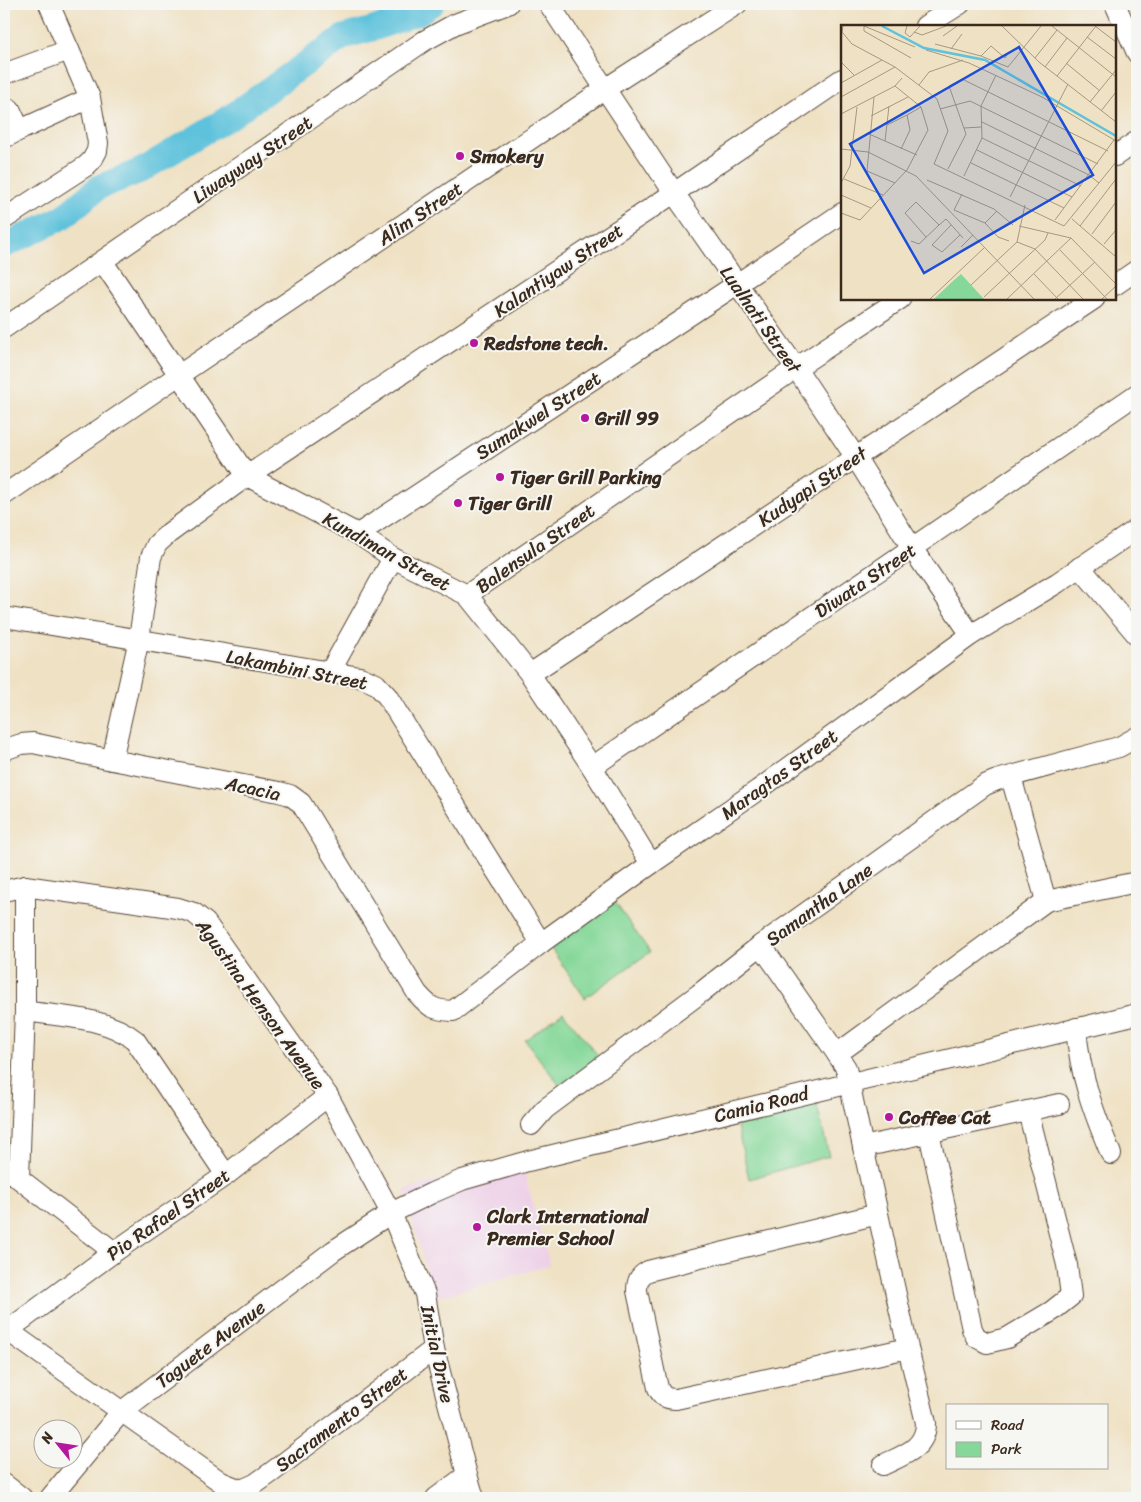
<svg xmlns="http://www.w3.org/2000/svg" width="1141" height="1502" font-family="Sriracha,sans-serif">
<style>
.built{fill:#eed0e8}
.green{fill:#86d89a;stroke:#60815c}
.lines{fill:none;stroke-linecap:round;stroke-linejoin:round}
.river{stroke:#5ec2dc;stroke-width:25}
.minor-casing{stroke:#564537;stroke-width:22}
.minor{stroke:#fff;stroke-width:20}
.poi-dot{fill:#b5179e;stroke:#f6f6f2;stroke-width:2}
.labels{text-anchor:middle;stroke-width:4;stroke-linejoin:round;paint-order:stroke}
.poi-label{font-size:19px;font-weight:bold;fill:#3b2a1e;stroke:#f6f6f2;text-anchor:start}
.street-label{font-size:19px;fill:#3b2a1e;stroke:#f6f6f2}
.inset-river{fill:none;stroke:#5ec2dc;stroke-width:2.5}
.inset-road{fill:none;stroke:#a79881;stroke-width:1}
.view{fill:#1d4ed8;fill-opacity:0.15;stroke:#1d4ed8;stroke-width:2.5}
.inset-edge{fill:none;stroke:#3b2a1e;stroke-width:2.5}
</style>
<rect width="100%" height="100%" fill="#f6f6f2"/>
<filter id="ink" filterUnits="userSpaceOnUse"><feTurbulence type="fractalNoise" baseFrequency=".02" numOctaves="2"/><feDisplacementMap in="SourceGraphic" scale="10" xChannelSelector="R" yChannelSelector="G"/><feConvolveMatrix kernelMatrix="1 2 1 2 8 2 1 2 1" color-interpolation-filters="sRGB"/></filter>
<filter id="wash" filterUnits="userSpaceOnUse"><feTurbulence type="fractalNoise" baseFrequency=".0096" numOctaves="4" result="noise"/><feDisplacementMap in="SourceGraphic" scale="20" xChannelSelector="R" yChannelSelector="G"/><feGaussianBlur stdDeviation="1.12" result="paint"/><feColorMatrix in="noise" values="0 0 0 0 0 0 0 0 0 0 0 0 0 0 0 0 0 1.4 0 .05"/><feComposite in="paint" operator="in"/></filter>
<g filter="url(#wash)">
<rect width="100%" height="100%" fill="#efe1c3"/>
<path class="built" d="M 520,1157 L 550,1265 L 434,1298 L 404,1190 Z"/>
<g class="green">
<path d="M 614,901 L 650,952 L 585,998 L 550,947 Z"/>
<path d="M 563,1012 L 599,1057 L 560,1086 L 525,1040 Z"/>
<path d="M 816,1101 L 829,1156 L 749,1179 L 736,1122 Z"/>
</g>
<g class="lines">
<path class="river" d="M 4,246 L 63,217 L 99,187 L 140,171 L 233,115 L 343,37 L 376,28 L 418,13 L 432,4"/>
</g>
</g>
<g filter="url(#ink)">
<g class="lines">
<defs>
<g id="minor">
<path d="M 549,4 L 674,193 L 796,368 L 856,458 L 912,548 L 971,635"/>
<path d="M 1115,4 L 1137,53"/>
<path d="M 925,26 L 960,4"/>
<path d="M 4,74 L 69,50"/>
<path d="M 20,130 L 90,98"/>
<path d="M 4,138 L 20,130 L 10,109"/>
<path d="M 1115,156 L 1137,141"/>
<path d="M 4,219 L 86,166 L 92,160 L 97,151 L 98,143 L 90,98 L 49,4"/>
<path d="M 103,262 L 247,476 L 358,534 L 393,558 L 467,595 L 530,674 L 592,767 L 651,864"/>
<path d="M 1115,285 L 1137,270"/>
<path d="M 4,328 L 424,41 L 455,24 L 508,4"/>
<path d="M 4,495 L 179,375 L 605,89 L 737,4"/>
<path d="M 358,534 L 737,284 L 842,213"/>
<path d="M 1080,567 L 1137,635"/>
<path d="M 467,595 L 796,368 L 900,299"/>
<path d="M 4,617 L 360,677 L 376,684 L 387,696 L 541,943"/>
<path d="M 330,672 L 393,558"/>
<path d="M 530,674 L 1094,299"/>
<path d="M 4,750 L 21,744 L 33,743 L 112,760 L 279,792 L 290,795 L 301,803 L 417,993 C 430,1008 434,1010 453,1011 L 541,943 L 651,864 L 758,790 L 971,635 L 1057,583 L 1137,529"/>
<path d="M 112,760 L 139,639 L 151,557 L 157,544 L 169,533 L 247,476 L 674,193 L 842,79"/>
<path d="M 592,767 L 1137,394"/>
<path d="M 1011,777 L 1046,901"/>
<path d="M 25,886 L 25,1011"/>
<path d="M 4,891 L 25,886 L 178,908 L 194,913 L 206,923 L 328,1096 L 391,1213 L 425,1294 L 434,1349 L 467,1475 L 474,1498"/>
<path d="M 761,945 L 837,1054 L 1046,901 L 1137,882"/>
<path d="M 1076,1028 C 1080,1076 1093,1111 1111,1154"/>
<path d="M 837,1054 L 846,1068 L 863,1147"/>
<path d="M 531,1125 L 545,1109 L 699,994 L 761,945 L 985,785 L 997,780 L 1119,747 L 1137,737"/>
<path d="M 929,1133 L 972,1329 L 976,1337 L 987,1343 L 1007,1338 L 1052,1311 L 1071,1296 L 1067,1265 L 1028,1111"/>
<path d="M 4,1167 L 114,1252"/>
<path d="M 19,1178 L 25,1011 C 61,1017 106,1017 135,1040 L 226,1175"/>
<path d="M 878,1214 L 863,1147 L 1059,1104"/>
<path d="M 4,1328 L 221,1482 L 241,1490 L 255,1484 L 272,1472 L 434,1349"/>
<path d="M 7,1331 L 114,1252 L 226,1175 L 328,1096"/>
<path d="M 883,1465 C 903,1455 926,1449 926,1423 L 908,1348 L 878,1214 L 648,1271 C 639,1276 637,1281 637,1291 L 658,1388 C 662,1397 667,1399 676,1399 L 908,1348"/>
<path d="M 4,1484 L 22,1498"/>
<path d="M 50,1498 L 121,1412 L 333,1251 L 391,1213 L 432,1193 L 462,1180 L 528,1161 L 1137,1014"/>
<path d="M 436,1498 L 467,1475"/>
</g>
</defs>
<use href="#minor" class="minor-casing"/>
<use href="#minor" class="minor"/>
</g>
</g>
<g class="poi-dot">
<circle cx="460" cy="156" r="5"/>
<circle cx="474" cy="343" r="5"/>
<circle cx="585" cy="418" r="5"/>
<circle cx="500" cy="477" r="5"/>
<circle cx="458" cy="503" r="5"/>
<circle cx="889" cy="1117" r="5"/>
<circle cx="477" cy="1227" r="5"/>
</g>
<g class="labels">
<g class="poi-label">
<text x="470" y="163">Smokery</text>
<text x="484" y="350">Redstone tech.</text>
<text x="595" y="425">Grill 99</text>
<text x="510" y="484">Tiger Grill Parking</text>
<text x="468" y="510">Tiger Grill</text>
<text x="899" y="1124">Coffee Cat</text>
<text x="487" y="1223">Clark International<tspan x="487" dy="22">Premier School</tspan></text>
</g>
<g class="street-label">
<text transform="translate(252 159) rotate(-34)" y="7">Liwayway Street</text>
<text transform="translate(420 213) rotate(-34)" y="7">Alim Street</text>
<text transform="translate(558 270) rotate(-34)" y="7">Kalantiyaw Street</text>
<text transform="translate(761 319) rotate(55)" y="7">Lualhati Street</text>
<text transform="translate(538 415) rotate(-33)" y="7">Sumakwel Street</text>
<text transform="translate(812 486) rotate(-34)" y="7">Kudyapi Street</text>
<text transform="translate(535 548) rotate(-35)" y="7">Balensula Street</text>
<text transform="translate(387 551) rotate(29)" y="7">Kundiman Street</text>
<text transform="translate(865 580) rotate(-34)" y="7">Diwata Street</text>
<text transform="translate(297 669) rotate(11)" y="7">Lakambini Street</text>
<text transform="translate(779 774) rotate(-36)" y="7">Maragtas Street</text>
<text transform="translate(253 788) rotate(12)" y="7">Acacia</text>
<text transform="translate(819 904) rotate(-36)" y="7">Samantha Lane</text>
<text transform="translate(261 1004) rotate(54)" y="7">Agustina Henson Avenue</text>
<text transform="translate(761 1104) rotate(-14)" y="7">Camia Road</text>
<text transform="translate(168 1214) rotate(-35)" y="7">Pio Rafael Street</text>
<text transform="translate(210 1344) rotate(-37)" y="7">Taguete Avenue</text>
<text transform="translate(438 1354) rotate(78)" y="7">Initial Drive</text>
<text transform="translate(341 1419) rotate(-37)" y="7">Sacramento Street</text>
</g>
</g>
<g transform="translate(841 25)">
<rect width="275" height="275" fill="#efe1c3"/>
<path d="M 120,249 L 143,274 L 93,274 L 112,256 Z" fill="#86d89a"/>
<path class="inset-river" d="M 41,1 L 83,23 L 144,35 L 275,111"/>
<path class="inset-road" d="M 2,1 L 1,7 L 11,19 L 54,42 L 96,74 L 107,106 L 93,139 L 223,201 L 275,137M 23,1 L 23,6 L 70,33M 23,1 L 74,22M 66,1 L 64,8 L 69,12 L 79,1M 161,1 L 198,37 L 275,97M 211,1 L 275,52M 254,1 L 275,17M 73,7 L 81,10 L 105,1M 102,11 L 116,1M 246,12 L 275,34M 94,19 L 140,31 L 167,42 L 200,1M 110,24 L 121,9M 85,25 L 128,38 L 201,72 L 275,116M 140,31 L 150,21 L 164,33 L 166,30M 194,33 L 216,5M 0,37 L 13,50M 225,38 L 259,66M 204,42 L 226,13M 216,51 L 255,1M 0,58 L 41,35M 78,60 L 88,47 L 122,35M 0,72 L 54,42M 33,72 L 26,146 L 54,158M 249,77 L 275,45M 99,84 L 129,76 L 257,139M 260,86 L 275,67M 0,89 L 54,61 L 61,53M 66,90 L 80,82M 30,91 L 67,72M 141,97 L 248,150 L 258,158M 46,100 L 66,90 L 69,105 L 60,124M 123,103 L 140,102M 28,109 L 76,130M 141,113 L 240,161M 44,116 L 48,81M 0,124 L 27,127 L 75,151 L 193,274M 136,125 L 231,172M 130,138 L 223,183M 107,144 L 125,109 L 108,61 L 121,54 L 267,126M 123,151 L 141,113 L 140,81 L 155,50M 3,154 L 42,170M 86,155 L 153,184 L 172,200M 0,158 L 9,141 L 16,82M 121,169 L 113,185 L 144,198 L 157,212 L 168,216M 0,170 L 30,183M 169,172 L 227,59M 0,188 L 19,195 L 66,145 L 87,105 L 80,82 L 54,61M 231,194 L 275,232M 214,195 L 273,115M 144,198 L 156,186M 98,200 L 105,194 L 122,213M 110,200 L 91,220 L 101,227 L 119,210M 178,201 L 230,213 L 275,259M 239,201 L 275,154M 251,209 L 275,177M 70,216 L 78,219 L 98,200 L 75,177 L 64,188 L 85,212M 176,217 L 194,224 L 242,274M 263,219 L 275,205M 120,222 L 132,210M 219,225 L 266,274M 193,249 L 217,274M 130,260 L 176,217 L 184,180M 143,272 L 204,215 L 207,208M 89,274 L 144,222M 166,274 L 230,213M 214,274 L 254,237M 261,274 L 275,261"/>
<path class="view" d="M 178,22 L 252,150 L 83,248 L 9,119 Z"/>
<rect width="275" height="275" class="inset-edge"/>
</g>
<rect width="1141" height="1502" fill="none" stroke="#f6f6f2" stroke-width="20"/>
<rect x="946" y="1404" width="162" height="65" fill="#f6f6f2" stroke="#aba49d"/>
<rect x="956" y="1421" width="25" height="8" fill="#ffffff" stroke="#aba49d"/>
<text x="991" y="1430" font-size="15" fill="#3b2a1e">Road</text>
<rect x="956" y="1442" width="25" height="15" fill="#86d89a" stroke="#aba49d"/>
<text x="991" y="1454" font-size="15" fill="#3b2a1e">Park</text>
<g transform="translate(58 1444) rotate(300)"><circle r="24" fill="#f6f6f2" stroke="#aba49d"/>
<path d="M0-4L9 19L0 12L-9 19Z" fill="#b5179e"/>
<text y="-8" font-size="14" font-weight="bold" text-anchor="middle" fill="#3b2a1e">N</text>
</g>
</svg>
